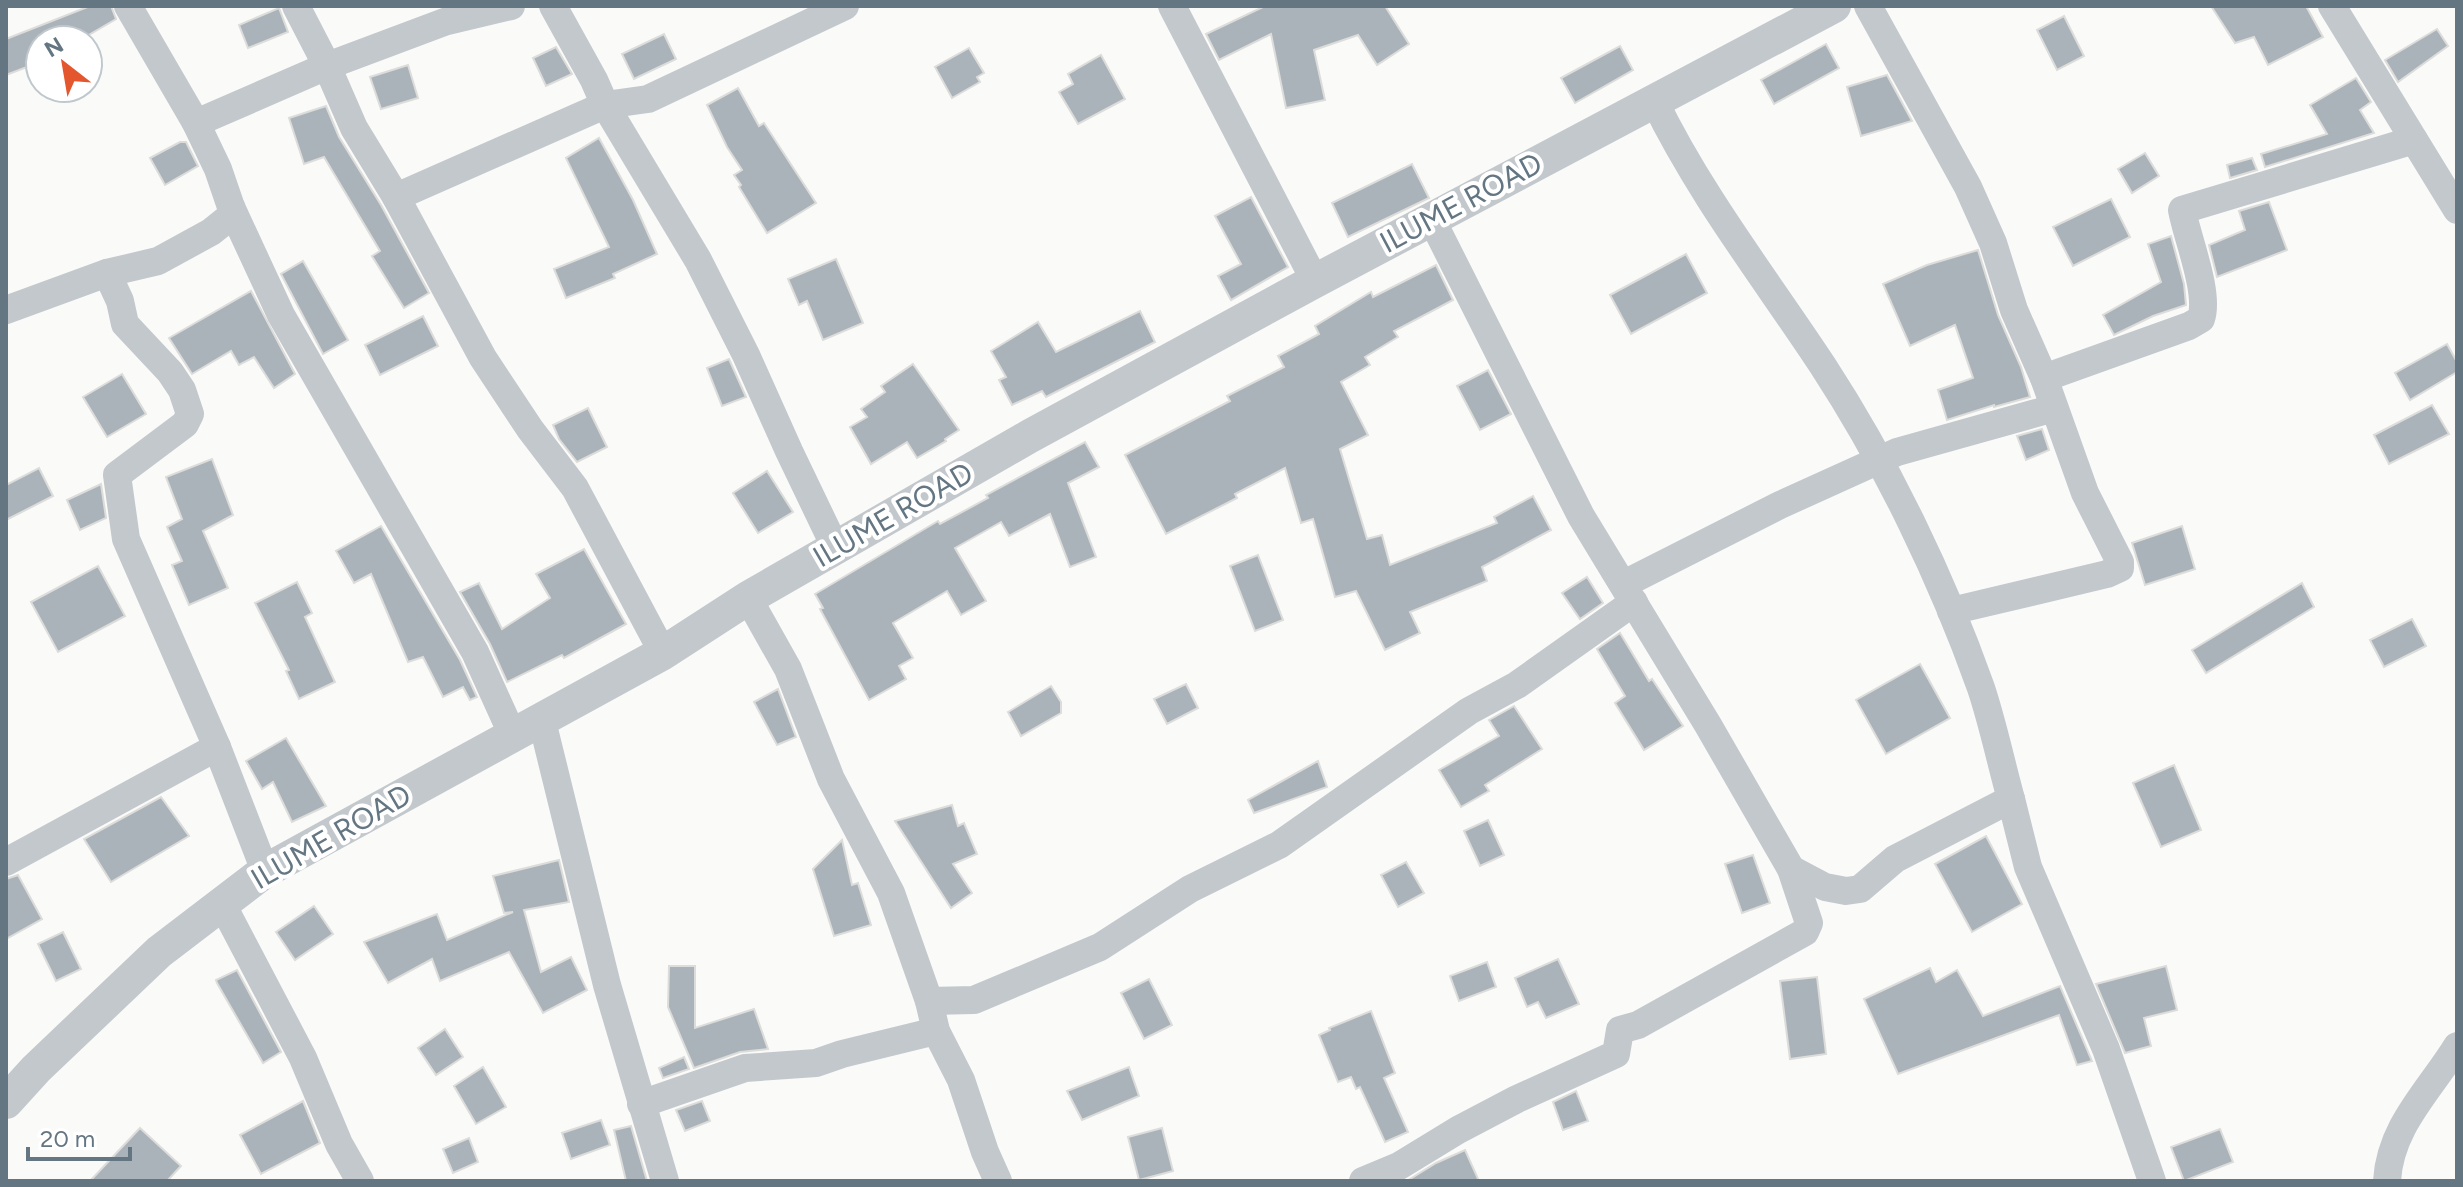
<svg xmlns="http://www.w3.org/2000/svg" width="2463" height="1187" font-family="Figtree,sans-serif">
<style>
.building{fill:#aab3b9;stroke:#dcdcda;stroke-width:2}
.lines{fill:none;stroke-linecap:round;stroke-linejoin:round}
.minor{stroke:#c3c8cc;stroke-width:28}
.tertiary{stroke:#c3c8cc;stroke-width:34}
.labels{text-anchor:middle;stroke-width:8;stroke-linejoin:round;paint-order:stroke}
.street-label{font-size:30px;fill:#657683;stroke:#fff}
</style>
<rect width="100%" height="100%" fill="#fafaf8"/>
<g class="building">
<path d="M 90,6 L 111,6 L 116,19 L 80,40 L 40,40 L 40,62 L 6,75 L 6,39 Z"/>
<path d="M 1265,6 L 1385,6 L 1409,44 L 1377,65 L 1358,35 L 1314,50 L 1325,100 L 1286,108 L 1271,34 L 1219,60 L 1206,34 Z"/>
<path d="M 2211,6 L 2306,6 L 2323,37 L 2268,65 L 2254,37 L 2235,43 Z"/>
<path d="M 279,8 L 288,32 L 248,48 L 239,25 Z"/>
<path d="M 2064,16 L 2084,56 L 2057,70 L 2037,30 Z"/>
<path d="M 2437,29 L 2448,46 L 2398,82 L 2385,60 Z"/>
<path d="M 664,34 L 676,59 L 634,79 L 622,54 Z"/>
<path d="M 1826,44 L 1839,68 L 1774,104 L 1761,80 Z"/>
<path d="M 1620,46 L 1633,70 L 1575,103 L 1561,78 Z"/>
<path d="M 556,47 L 572,74 L 546,86 L 533,58 Z"/>
<path d="M 969,48 L 984,73 L 977,77 L 980,82 L 952,98 L 935,67 Z"/>
<path d="M 1101,55 L 1125,99 L 1078,124 L 1059,92 L 1073,84 L 1068,74 Z"/>
<path d="M 408,65 L 418,98 L 381,109 L 370,77 Z"/>
<path d="M 1887,75 L 1912,121 L 1861,136 L 1847,87 Z"/>
<path d="M 2356,78 L 2371,102 L 2360,110 L 2374,133 L 2265,167 L 2261,154 L 2327,134 L 2310,105 Z"/>
<path d="M 738,88 L 759,126 L 764,123 L 816,203 L 767,233 L 739,187 L 741,185 L 734,175 L 742,170 L 727,147 L 707,105 Z"/>
<path d="M 326,106 L 339,137 L 381,205 L 429,293 L 404,308 L 372,256 L 380,251 L 324,157 L 304,164 L 289,118 Z"/>
<path d="M 599,138 L 633,200 L 657,254 L 613,274 L 615,278 L 566,298 L 554,269 L 609,247 L 566,158 Z"/>
<path d="M 180,142 L 186,142 L 198,166 L 165,185 L 150,158 Z"/>
<path d="M 2145,153 L 2159,176 L 2132,193 L 2118,169 Z"/>
<path d="M 2252,158 L 2257,170 L 2230,178 L 2227,165 Z"/>
<path d="M 1412,164 L 1429,198 L 1348,237 L 1332,203 Z"/>
<path d="M 1251,197 L 1288,267 L 1231,300 L 1218,276 L 1241,264 L 1215,216 Z"/>
<path d="M 2111,199 L 2130,237 L 2073,266 L 2053,227 Z"/>
<path d="M 2269,202 L 2287,250 L 2217,277 L 2209,245 L 2245,230 L 2239,211 Z"/>
<path d="M 2171,236 L 2184,284 L 2186,305 L 2153,316 L 2114,335 L 2103,315 L 2161,282 L 2148,244 Z"/>
<path d="M 1978,250 L 1998,315 L 2021,367 L 2030,397 L 1994,407 L 1994,405 L 1947,420 L 1938,390 L 1973,378 L 1955,325 L 1910,346 L 1883,284 L 1927,265 Z"/>
<path d="M 1686,254 L 1707,293 L 1631,334 L 1610,295 Z"/>
<path d="M 836,259 L 863,323 L 823,340 L 807,301 L 799,305 L 788,279 Z"/>
<path d="M 303,261 L 348,340 L 323,354 L 281,274 Z"/>
<path d="M 1436,265 L 1453,300 L 1394,331 L 1398,337 L 1365,357 L 1370,365 L 1341,382 L 1368,435 L 1340,449 L 1367,539 L 1382,535 L 1390,565 L 1497,523 L 1494,517 L 1533,496 L 1551,530 L 1482,567 L 1487,581 L 1410,612 L 1420,633 L 1385,650 L 1356,591 L 1335,597 L 1313,519 L 1301,523 L 1285,468 L 1235,494 L 1237,498 L 1166,534 L 1125,455 L 1230,401 L 1227,396 L 1284,367 L 1278,356 L 1319,334 L 1315,326 L 1371,292 L 1373,297 Z"/>
<path d="M 251,291 L 295,374 L 274,388 L 254,357 L 239,365 L 231,351 L 192,374 L 169,338 Z"/>
<path d="M 1140,311 L 1155,342 L 1046,397 L 1042,391 L 1012,405 L 999,380 L 1006,377 L 991,351 L 1038,322 L 1056,352 Z"/>
<path d="M 423,316 L 438,346 L 380,375 L 365,345 Z"/>
<path d="M 2447,344 L 2457,362 L 2457,372 L 2410,400 L 2395,373 Z"/>
<path d="M 729,359 L 746,397 L 722,406 L 707,368 Z"/>
<path d="M 913,364 L 959,430 L 945,439 L 946,441 L 917,458 L 907,442 L 871,464 L 850,427 L 867,417 L 861,409 L 885,392 L 881,386 Z"/>
<path d="M 1488,370 L 1511,414 L 1480,430 L 1457,386 Z"/>
<path d="M 122,374 L 146,414 L 107,437 L 83,397 Z"/>
<path d="M 2432,405 L 2449,434 L 2389,464 L 2374,435 Z"/>
<path d="M 588,408 L 607,447 L 577,462 L 559,439 L 553,425 Z"/>
<path d="M 2042,429 L 2049,450 L 2026,460 L 2017,436 Z"/>
<path d="M 1085,442 L 1099,467 L 1068,483 L 1096,557 L 1070,567 L 1050,514 L 1009,536 L 1001,522 L 955,548 L 986,601 L 961,615 L 947,591 L 893,623 L 913,658 L 899,666 L 906,679 L 869,700 L 820,609 L 823,608 L 815,594 L 938,521 L 940,524 L 988,498 L 986,495 Z"/>
<path d="M 212,459 L 233,515 L 203,531 L 228,588 L 189,605 L 172,565 L 182,561 L 167,527 L 182,519 L 166,477 Z"/>
<path d="M 39,468 L 53,496 L 6,520 L 6,485 Z"/>
<path d="M 767,471 L 793,512 L 758,533 L 733,493 Z"/>
<path d="M 101,484 L 106,518 L 80,530 L 67,500 Z"/>
<path d="M 381,526 L 460,660 L 477,697 L 470,700 L 463,687 L 443,697 L 423,657 L 408,662 L 371,574 L 354,583 L 336,551 Z"/>
<path d="M 2182,526 L 2195,569 L 2145,585 L 2132,543 Z"/>
<path d="M 584,549 L 626,624 L 564,658 L 562,655 L 507,682 L 490,644 L 460,592 L 479,583 L 502,629 L 550,598 L 536,574 Z"/>
<path d="M 1258,555 L 1283,620 L 1255,631 L 1230,566 Z"/>
<path d="M 98,566 L 125,616 L 58,652 L 31,602 Z"/>
<path d="M 1587,577 L 1603,603 L 1580,619 L 1562,593 Z"/>
<path d="M 297,582 L 312,613 L 305,617 L 335,682 L 299,699 L 286,671 L 289,670 L 255,603 Z"/>
<path d="M 2302,583 L 2314,607 L 2206,673 L 2192,650 Z"/>
<path d="M 2412,619 L 2426,646 L 2384,667 L 2370,640 Z"/>
<path d="M 1620,633 L 1649,681 L 1652,679 L 1683,726 L 1644,750 L 1615,703 L 1625,696 L 1597,649 Z"/>
<path d="M 1920,664 L 1950,718 L 1886,754 L 1856,700 Z"/>
<path d="M 1186,684 L 1198,708 L 1167,724 L 1154,699 Z"/>
<path d="M 1051,686 L 1061,702 L 1061,713 L 1021,736 L 1008,712 Z"/>
<path d="M 778,689 L 796,737 L 777,745 L 754,702 Z"/>
<path d="M 1514,706 L 1542,749 L 1485,785 L 1489,791 L 1461,807 L 1439,770 L 1499,736 L 1489,720 Z"/>
<path d="M 286,738 L 326,806 L 292,822 L 273,782 L 262,789 L 246,761 Z"/>
<path d="M 1318,761 L 1327,787 L 1254,813 L 1248,800 Z"/>
<path d="M 2174,765 L 2201,830 L 2161,847 L 2133,783 Z"/>
<path d="M 161,797 L 189,836 L 111,882 L 84,839 Z"/>
<path d="M 952,805 L 958,826 L 964,823 L 977,854 L 953,864 L 972,893 L 951,908 L 895,821 Z"/>
<path d="M 1488,820 L 1504,855 L 1480,866 L 1464,831 Z"/>
<path d="M 1986,836 L 2022,904 L 1972,932 L 1935,864 Z"/>
<path d="M 842,840 L 852,885 L 858,883 L 871,925 L 834,936 L 813,869 Z"/>
<path d="M 1753,855 L 1770,903 L 1742,913 L 1725,864 Z"/>
<path d="M 559,860 L 569,902 L 524,910 L 541,972 L 571,957 L 587,990 L 543,1013 L 509,952 L 440,981 L 432,959 L 388,983 L 364,942 L 437,914 L 447,940 L 513,912 L 504,913 L 493,876 Z"/>
<path d="M 1406,862 L 1424,893 L 1398,907 L 1381,875 Z"/>
<path d="M 18,875 L 42,919 L 6,939 L 6,879 Z"/>
<path d="M 314,906 L 333,934 L 295,960 L 276,932 Z"/>
<path d="M 63,932 L 81,969 L 56,981 L 38,944 Z"/>
<path d="M 1558,959 L 1579,1004 L 1546,1018 L 1538,1002 L 1527,1007 L 1515,978 Z"/>
<path d="M 1487,962 L 1496,987 L 1459,1001 L 1450,976 Z"/>
<path d="M 669,966 L 695,966 L 695,1028 L 754,1009 L 768,1049 L 740,1052 L 694,1068 L 668,1007 Z"/>
<path d="M 2166,966 L 2177,1010 L 2144,1018 L 2151,1046 L 2125,1053 L 2096,984 Z"/>
<path d="M 1930,968 L 1936,982 L 1957,970 L 1983,1016 L 2060,986 L 2092,1061 L 2077,1065 L 2059,1015 L 1898,1074 L 1864,999 Z"/>
<path d="M 237,970 L 281,1052 L 263,1063 L 217,983 L 216,980 Z"/>
<path d="M 1817,977 L 1826,1054 L 1790,1059 L 1780,981 Z"/>
<path d="M 1149,979 L 1172,1025 L 1144,1039 L 1121,993 Z"/>
<path d="M 1371,1011 L 1395,1073 L 1384,1078 L 1408,1132 L 1385,1142 L 1360,1087 L 1356,1089 L 1351,1077 L 1338,1082 L 1319,1035 L 1330,1030 L 1329,1028 Z"/>
<path d="M 445,1029 L 463,1057 L 436,1075 L 418,1048 Z"/>
<path d="M 684,1057 L 689,1069 L 663,1078 L 659,1068 Z"/>
<path d="M 483,1067 L 506,1107 L 476,1124 L 454,1086 Z"/>
<path d="M 1129,1067 L 1139,1096 L 1082,1120 L 1067,1091 Z"/>
<path d="M 1576,1091 L 1588,1121 L 1563,1130 L 1553,1102 Z"/>
<path d="M 303,1101 L 320,1143 L 261,1174 L 240,1135 Z"/>
<path d="M 702,1101 L 710,1121 L 685,1131 L 676,1110 Z"/>
<path d="M 601,1120 L 610,1145 L 571,1159 L 562,1133 Z"/>
<path d="M 631,1126 L 647,1181 L 626,1181 L 614,1130 Z"/>
<path d="M 140,1128 L 181,1166 L 167,1181 L 90,1181 Z"/>
<path d="M 1162,1128 L 1173,1171 L 1139,1180 L 1128,1137 Z"/>
<path d="M 2220,1129 L 2233,1162 L 2184,1181 L 2171,1147 Z"/>
<path d="M 469,1138 L 478,1162 L 453,1173 L 443,1149 Z"/>
<path d="M 1465,1150 L 1479,1181 L 1407,1181 L 1436,1163 Z"/>
</g>
<g class="lines">
<g class="minor">
<path d="M 128,6 L 196,123 L 218,169 L 231,207 L 281,315 L 475,652 L 513,736"/>
<path d="M 296,6 L 327,66 L 354,128 L 396,197 L 483,358 L 530,429 L 575,488 L 663,653"/>
<path d="M 553,6 L 594,80 L 605,105 L 698,260 L 746,355 L 789,451 L 836,549"/>
<path d="M 1172,6 L 1315,281"/>
<path d="M 1868,6 L 1968,187 L 1993,243 L 2014,310 L 2044,378 L 2085,493 L 2120,562 L 2120,568 L 2107,574 L 1951,611"/>
<path d="M 2332,6 L 2457,210"/>
<path d="M 1654,100 C 1700,195 1765,278 1823,366 C 1887,464 1942,578 1981,688 C 1993,724 2001,763 2011,799 L 1895,859 L 1860,889 L 1846,891 L 1825,887 L 1791,869"/>
<path d="M 196,123 L 327,66 L 447,21 L 511,6"/>
<path d="M 396,197 L 605,105 L 648,99 L 845,6"/>
<path d="M 107,273 L 120,301 L 125,324 L 170,372 L 182,390 L 190,414 L 185,424 L 117,475 L 126,539 L 217,747 L 265,871"/>
<path d="M 6,310 L 107,273 L 158,261 L 211,232 L 231,216 L 231,207"/>
<path d="M 2044,378 L 2189,326 L 2201,319 C 2210,293 2187,238 2182,210 L 2414,140"/>
<path d="M 1624,584 L 1780,505 L 1897,452 L 2054,408"/>
<path d="M 748,598 L 788,669 L 831,779 L 891,893 L 929,1001 L 936,1031 L 961,1080 L 985,1152 L 998,1181"/>
<path d="M 542,721 L 607,985 L 665,1181"/>
<path d="M 2011,799 L 2028,867 L 2106,1049 L 2152,1181"/>
<path d="M 6,862 L 217,747"/>
<path d="M 221,902 L 303,1058 L 339,1144 L 360,1181"/>
<path d="M 929,1001 L 974,1000 L 1100,947 L 1190,889 L 1279,845 L 1469,711 L 1517,685 L 1634,602"/>
<path d="M 641,1104 L 745,1068 L 816,1063 L 842,1054 L 936,1031"/>
<path d="M 1363,1181 L 1399,1166 L 1458,1130 L 1517,1099 L 1616,1054 L 1620,1030 L 1638,1025 L 1805,932 L 1809,923 L 1791,869 L 1708,725 L 1581,516 L 1432,220"/>
<path d="M 2387,1181 C 2390,1126 2430,1090 2457,1046"/>
</g>
<path class="tertiary" d="M 6,1102 L 36,1069 L 159,952 L 265,871 L 663,653 L 748,598 L 1030,436 L 1315,281 L 1834,6"/>
</g>
<g class="labels">
<g class="street-label">
<text transform="translate(1461 203) rotate(-28)" y="10">ILUME ROAD</text>
<text transform="translate(893 515) rotate(-30)" y="10">ILUME ROAD</text>
<text transform="translate(331 837) rotate(-30)" y="10">ILUME ROAD</text>
</g>
</g>
<rect width="2463" height="1187" fill="none" stroke="#657683" stroke-width="16"/>
<g transform="translate(64 64) rotate(329)"><circle r="38" fill="#ffffff" stroke="#c1c8cd" stroke-width="2"/>
<path d="M0-6L14 30L0 20L-14 30Z" fill="#e4572e"/>
<text y="-12" font-size="22" font-weight="bold" text-anchor="middle" fill="#657683">N</text>
</g>
<path d="M28 1147v12h102v-12" fill="none" stroke="#657683" stroke-width="4"/>
<text x="40" y="1147" font-size="24" fill="#657683" stroke="#ffffff" stroke-width="6" paint-order="stroke">20 m</text>
</svg>
